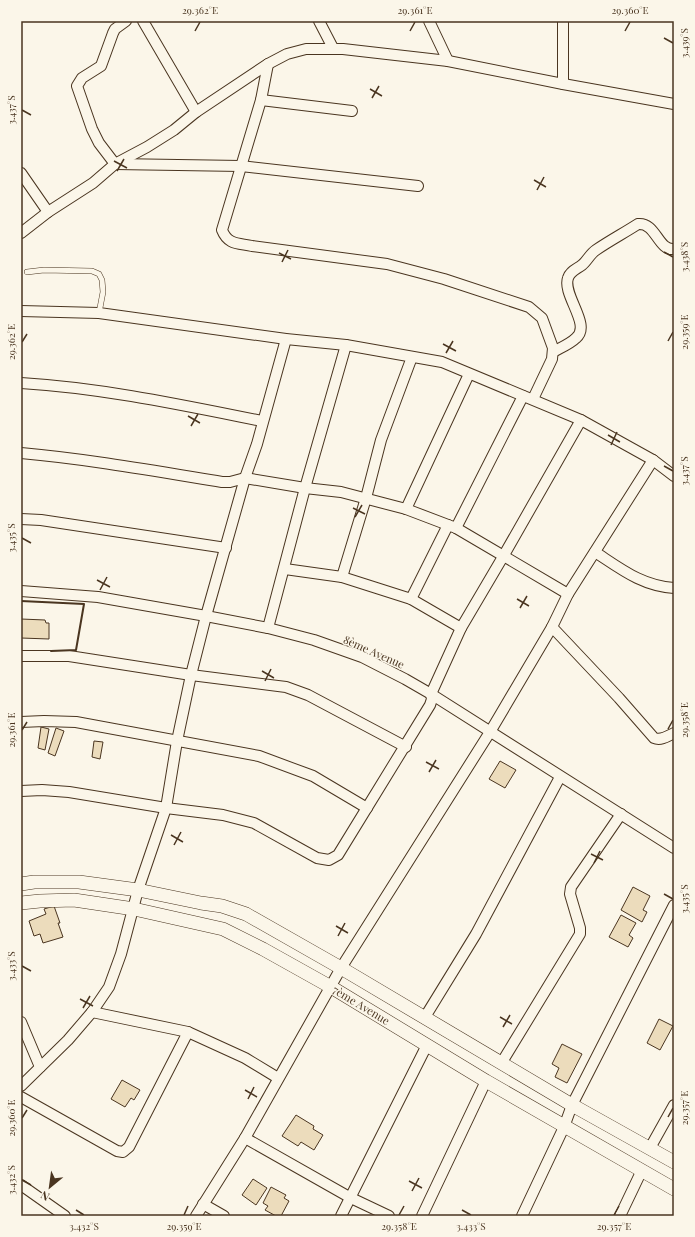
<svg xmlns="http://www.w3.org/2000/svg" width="695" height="1237" font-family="'Playfair Display',serif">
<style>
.building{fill:#ecdcbc;stroke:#4a3520}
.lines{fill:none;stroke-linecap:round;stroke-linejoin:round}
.service-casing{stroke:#4a3520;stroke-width:6}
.minor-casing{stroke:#4a3520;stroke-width:12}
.tertiary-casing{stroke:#4a3520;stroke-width:14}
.service{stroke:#fbf6e9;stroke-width:5}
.minor{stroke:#fbf6e9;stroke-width:10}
.tertiary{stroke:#fbf6e9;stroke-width:13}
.wall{stroke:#4a3520;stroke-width:2}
.ticks{fill:none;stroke:#4a3520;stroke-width:1.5}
.labels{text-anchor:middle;stroke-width:3;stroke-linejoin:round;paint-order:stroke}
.street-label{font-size:11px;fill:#4a3520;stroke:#fbf6e9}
.neatline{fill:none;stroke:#4a3520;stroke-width:1.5}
.ticks-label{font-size:10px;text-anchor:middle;fill:#4a3520}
</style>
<rect width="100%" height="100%" fill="#fbf6e9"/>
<g class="building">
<path d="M 21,619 L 45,620 L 46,623 L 49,623 L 49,639 L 21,638 Z"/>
<path d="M 41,727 L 49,729 L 45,750 L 38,748 Z"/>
<path d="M 56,728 L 64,731 L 55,756 L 48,753 Z"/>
<path d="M 94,741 L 103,742 L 100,759 L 92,757 Z"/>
<path d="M 500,761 L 516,770 L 505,788 L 489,779 Z"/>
<path d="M 633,887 L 650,896 L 643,910 L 647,912 L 642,922 L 621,910 Z"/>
<path d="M 54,906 L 60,923 L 58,923 L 63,937 L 43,943 L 40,934 L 34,936 L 29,921 L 46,914 L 44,909 Z"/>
<path d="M 621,915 L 636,923 L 629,935 L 633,938 L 628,947 L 609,937 Z"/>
<path d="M 659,1019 L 673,1026 L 660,1050 L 647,1043 Z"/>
<path d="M 562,1044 L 582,1054 L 567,1083 L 555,1077 L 559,1068 L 552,1064 Z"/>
<path d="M 122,1080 L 140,1090 L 134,1100 L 131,1098 L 125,1107 L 111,1099 Z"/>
<path d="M 296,1115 L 314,1126 L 313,1129 L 323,1135 L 314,1150 L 301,1142 L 298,1146 L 282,1136 Z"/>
<path d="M 253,1179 L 267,1188 L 256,1205 L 242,1195 Z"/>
<path d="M 271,1187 L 286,1195 L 284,1198 L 289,1201 L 281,1216 L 276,1216 L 265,1210 L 268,1206 L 263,1203 Z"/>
</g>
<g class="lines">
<defs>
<path id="service" d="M 27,272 L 44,270 L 92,271 L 99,274 L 102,280 L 103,292 L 99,313"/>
<g id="minor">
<path d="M 126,21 L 115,29 L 113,33 L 101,66 L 82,78 L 77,86 L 92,129 L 99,143 L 115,164 L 241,166 L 418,186"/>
<path d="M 143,21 L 196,112"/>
<path d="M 319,21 L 333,48"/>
<path d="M 429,21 L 448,61"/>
<path d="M 563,21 L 563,84"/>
<path d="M 268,64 L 261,100 L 222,230 C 228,245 238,243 252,246 L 387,264 L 444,279 L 529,307 L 542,318 L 553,348 L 552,359 L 533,399"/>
<path d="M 261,100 L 352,111"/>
<path d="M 21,173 L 48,212"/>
<path d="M 21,233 L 48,212 L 93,183 L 115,164 L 147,147 L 174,130 L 196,112 L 268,64 L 287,54 L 306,49 L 343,49 L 448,61 L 563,84 L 674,104"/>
<path d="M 21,311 L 99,313 L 286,339 L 346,345 L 442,362 L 581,420 L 653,460 L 674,476"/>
<path d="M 553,352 C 560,348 570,344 576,338 C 592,325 562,295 568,278 C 570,271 577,269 582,265 C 587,261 590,254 596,250 C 609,241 624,233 638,224 C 656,222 658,251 674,249"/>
<path d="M 21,383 C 103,388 182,405 262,421"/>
<path d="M 21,453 C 88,459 155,471 222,482 L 230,482 L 245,478 L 305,488 L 341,492 L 406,509 L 456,528 L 568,594"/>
<path d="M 406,509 L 469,374"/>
<path d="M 21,519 L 41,520 L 226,548"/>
<path d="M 456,528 L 523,396"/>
<path d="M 595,552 C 621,569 642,586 674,588"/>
<path d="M 285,569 L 342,577 L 411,599 L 461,628"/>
<path d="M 342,577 L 366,498 L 381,440 L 412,357"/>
<path d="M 21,591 L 98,597 L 206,616 L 268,628 L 314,640 L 362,657 L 405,679 L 431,694 L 674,848"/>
<path d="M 411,599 L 448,525"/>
<path d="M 552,627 L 619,698 L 654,738 C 661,741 668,736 674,733"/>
<path d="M 268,628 L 305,488 L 346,345"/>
<path d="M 21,656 L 69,656 L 191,675 L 286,687 L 308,695 L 406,747"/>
<path d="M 21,722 L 44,721 L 76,722 L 259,756 L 313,776 L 367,808"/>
<path d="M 21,791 L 42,790 L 69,792 L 166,808 L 223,815 L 254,823 L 317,858 L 329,860 L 338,855 L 430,705 L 432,699 L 431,694 L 461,628 L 504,555 L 581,420"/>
<path d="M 92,1012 L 188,1032 L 245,1058 L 278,1078"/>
<path d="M 425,1017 L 476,934 L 560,777"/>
<path d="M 21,1022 L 40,1067"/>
<path d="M 502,1062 L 580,934 L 580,928 L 570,894 L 571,887 L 621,814"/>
<path d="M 21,1086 L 68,1040 L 92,1012 L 109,987 L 121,954 L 138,890 L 166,808 L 177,741 L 191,675 L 206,616 L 245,478 L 257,444 L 286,339"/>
<path d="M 21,1097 L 117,1151 L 123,1152 L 129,1147 L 188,1032"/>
<path d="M 245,1138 L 351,1198 L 389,1216"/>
<path d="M 650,1148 L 674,1105"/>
<path d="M 21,1185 L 65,1216"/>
<path d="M 203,1204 L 224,1216"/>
<path d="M 196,1216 L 245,1138 L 341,968 L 490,732 L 552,627 L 568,594 L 653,460"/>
<path d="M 341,1216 L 427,1045"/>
<path d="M 422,1216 L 486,1081"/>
<path d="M 522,1216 L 564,1127 L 572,1105 L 674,905"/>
<path d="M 620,1216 L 642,1170"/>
</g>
<g id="tertiary">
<path d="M 21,884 L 34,882 L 79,882 L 138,890 L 201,903 L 222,906 L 246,914 L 341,968 L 572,1105 L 674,1162"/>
<path id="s1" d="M 21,903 L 40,901 L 74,900 L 134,909 L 223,929 L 263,949 L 331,987 L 486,1081 L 674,1189"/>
</g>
</defs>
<use href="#service" class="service-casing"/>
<use href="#minor" class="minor-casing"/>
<use href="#tertiary" class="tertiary-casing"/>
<use href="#service" class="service"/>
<use href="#minor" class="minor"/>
<use href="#tertiary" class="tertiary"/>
<path class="wall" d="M 21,601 L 84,604 L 76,650 L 51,651"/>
</g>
<path class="ticks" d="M 195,31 L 200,22M 410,31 L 415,22M 625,31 L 630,22M 664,38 L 673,43M 370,89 L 382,96M 372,98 L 379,86M 22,110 L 31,115M 114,161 L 127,168M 117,171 L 124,159M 534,180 L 546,187M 537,190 L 544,177M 664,252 L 673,257M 279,253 L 291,259M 282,262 L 288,250M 668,341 L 673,332M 22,342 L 27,334M 443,344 L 456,351M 446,353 L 453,341M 188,416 L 200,423M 191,426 L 198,414M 608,435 L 620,442M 611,445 L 617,432M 664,466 L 673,471M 353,508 L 365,514M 355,517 L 362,505M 22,538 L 31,543M 97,580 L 110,587M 100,590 L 107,577M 517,599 L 529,606M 520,608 L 527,596M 262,671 L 274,678M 265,681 L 271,669M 668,729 L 673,720M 22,730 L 27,722M 426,762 L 439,769M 429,772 L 436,760M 171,835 L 183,842M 174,845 L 181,832M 591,854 L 603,860M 594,863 L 600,851M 664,894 L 673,899M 336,926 L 348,933M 338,936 L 345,923M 22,966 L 31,971M 80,999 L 93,1006M 83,1008 L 90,996M 500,1017 L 512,1024M 503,1027 L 510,1015M 245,1090 L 257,1097M 248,1099 L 254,1087M 668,1117 L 673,1108M 22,1118 L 27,1110M 22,1180 L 31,1185M 409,1181 L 422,1188M 412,1191 L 419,1178M 76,1210 L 84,1215M 462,1210 L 471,1215M 184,1215 L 188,1206M 399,1215 L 404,1206M 614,1215 L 619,1206"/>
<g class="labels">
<g class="street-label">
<text transform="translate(374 652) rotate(24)" y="4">8ème Avenue</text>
<text dy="4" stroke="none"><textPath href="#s1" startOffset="363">7ème Avenue</textPath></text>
</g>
</g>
<rect width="695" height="1237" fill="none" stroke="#fbf6e9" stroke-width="44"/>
<g transform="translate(50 1187) rotate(209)" stroke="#fbf6e9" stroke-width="3" paint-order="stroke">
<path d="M0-3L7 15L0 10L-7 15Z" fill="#4a3520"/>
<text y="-6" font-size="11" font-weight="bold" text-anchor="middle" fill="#4a3520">N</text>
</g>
<rect x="22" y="22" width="651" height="1193" class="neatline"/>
<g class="ticks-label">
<text x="200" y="14">29.362°E</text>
<text x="415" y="14">29.361°E</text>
<text x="630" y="14">29.360°E</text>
<text transform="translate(684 43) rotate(-90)" y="4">3.439°S</text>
<text transform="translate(11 110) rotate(-90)" y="4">3.437°S</text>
<text transform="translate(684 257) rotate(-90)" y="4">3.438°S</text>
<text transform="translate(684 332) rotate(-90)" y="4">29.359°E</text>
<text transform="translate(11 342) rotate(-90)" y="4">29.362°E</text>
<text transform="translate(684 471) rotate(-90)" y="4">3.437°S</text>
<text transform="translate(11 538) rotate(-90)" y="4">3.435°S</text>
<text transform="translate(684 720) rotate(-90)" y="4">29.358°E</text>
<text transform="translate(11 730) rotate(-90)" y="4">29.361°E</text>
<text transform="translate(684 899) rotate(-90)" y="4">3.435°S</text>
<text transform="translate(11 966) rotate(-90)" y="4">3.433°S</text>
<text transform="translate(684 1108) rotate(-90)" y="4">29.357°E</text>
<text transform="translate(11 1118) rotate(-90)" y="4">29.360°E</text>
<text transform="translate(11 1180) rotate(-90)" y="4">3.432°S</text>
<text x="84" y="1230">3.432°S</text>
<text x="184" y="1230">29.359°E</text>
<text x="399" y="1230">29.358°E</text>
<text x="471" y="1230">3.433°S</text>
<text x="614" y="1230">29.357°E</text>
</g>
</svg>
